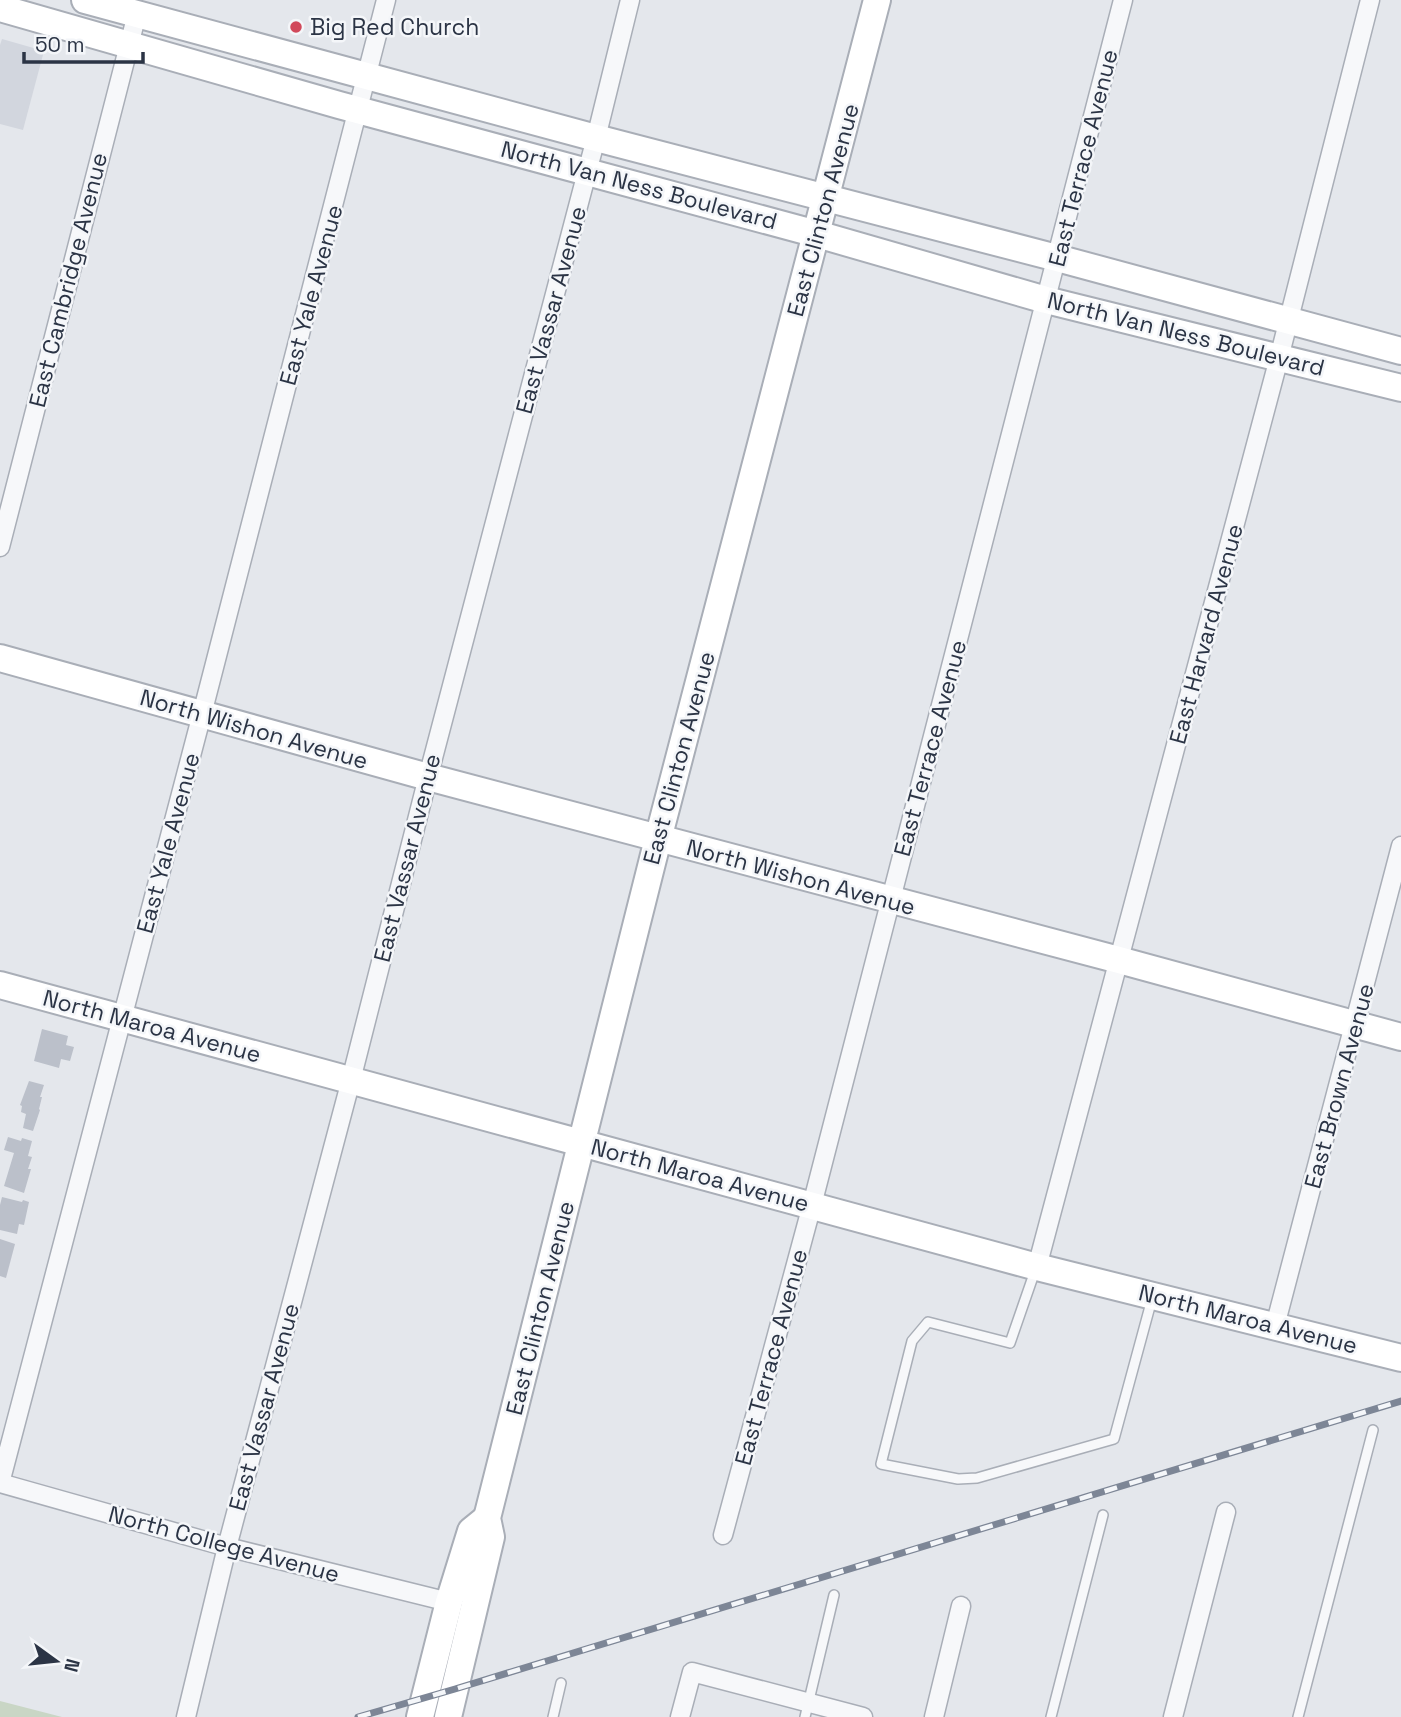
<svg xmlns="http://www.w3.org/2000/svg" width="1401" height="1717" font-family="'Space Grotesk',sans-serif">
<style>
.built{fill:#d2d6de}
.green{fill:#c9d6c5}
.building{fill:#bbc0ca}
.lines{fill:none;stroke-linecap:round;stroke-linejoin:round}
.lane-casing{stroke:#a9aeb7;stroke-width:12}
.street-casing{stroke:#a9aeb7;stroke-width:21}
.secondary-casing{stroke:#a9aeb7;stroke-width:30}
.lane{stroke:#f7f8fa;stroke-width:9}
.street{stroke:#f7f8fa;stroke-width:18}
.secondary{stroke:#fff;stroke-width:26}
.rail-casing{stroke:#7d8696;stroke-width:7}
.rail{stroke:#f4f6f9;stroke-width:4.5;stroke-dasharray:13;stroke-linecap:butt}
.poi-dot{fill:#d1495b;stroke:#f4f6f9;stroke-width:2.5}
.labels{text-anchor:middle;stroke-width:5;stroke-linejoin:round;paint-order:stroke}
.poi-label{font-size:23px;fill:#2b3445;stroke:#f4f6f9;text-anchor:start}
.street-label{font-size:23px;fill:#2b3445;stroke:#f4f6f9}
</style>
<rect width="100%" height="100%" fill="#e4e7ec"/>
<path class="built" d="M 2,39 L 44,51 L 23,130 L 0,124 L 0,45 Z"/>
<path class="green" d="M 0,1701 L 62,1717 L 0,1717 Z"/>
<g class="building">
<path d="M 42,1029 L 68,1036 L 66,1045 L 74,1047 L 70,1061 L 61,1059 L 59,1068 L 34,1061 Z"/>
<path d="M 29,1081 L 44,1085 L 40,1097 L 42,1097 L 39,1109 L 40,1110 L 33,1131 L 23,1128 L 26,1114 L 21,1112 L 22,1106 L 20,1105 Z"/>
<path d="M 8,1137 L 21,1141 L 22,1138 L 32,1141 L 28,1156 L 32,1157 L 28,1169 L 31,1169 L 24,1193 L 4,1186 L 14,1153 L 4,1150 Z"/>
<path d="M 2,1197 L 22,1202 L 23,1200 L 29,1202 L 24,1225 L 19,1224 L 17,1234 L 0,1230 L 0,1205 Z"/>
<path d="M 0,1239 L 15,1244 L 6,1278 L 0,1276 Z"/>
</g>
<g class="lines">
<defs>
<g id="lane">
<path d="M 1036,1268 L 1010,1343 L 928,1322 L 912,1341 L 881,1464 L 958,1479 L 977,1478 L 1114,1439 L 1152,1299"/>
<path d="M 553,1717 L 561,1683"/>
<path d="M 805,1717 L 834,1595"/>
<path d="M 1051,1717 L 1103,1515"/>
<path d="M 1298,1717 L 1373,1430"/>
</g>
<g id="street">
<path d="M 0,547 L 137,14"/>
<path d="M 1037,1267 L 1279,358 L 1370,0"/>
<path d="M 1275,1326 L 1401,846"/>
<path d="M 0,1483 L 202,714 L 386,0"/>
<path d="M 0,1483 L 227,1547 L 449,1602"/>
<path d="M 723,1535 L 812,1205 L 1123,0"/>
<path d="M 186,1717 L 227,1547 L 351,1080 L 428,777 L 596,138 L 630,0"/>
<path d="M 680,1717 L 692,1672 L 863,1717"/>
<path d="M 934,1717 L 961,1606"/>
<path d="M 1173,1717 L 1226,1512"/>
</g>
<g id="secondary">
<path d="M 85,0 L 596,138 L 1057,258 L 1401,351"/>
<path d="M 0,8 L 339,105 L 817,234 L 1046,300 L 1401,388"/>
<path d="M 0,658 L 428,777 L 1119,960 L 1401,1037"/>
<path d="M 0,985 L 1037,1267 L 1401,1358"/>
<path d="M 420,1717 L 449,1602 L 471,1531 L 487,1518"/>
<path d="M 448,1717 L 491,1537 L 487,1518 L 658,839 L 877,0"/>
</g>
</defs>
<use href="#lane" class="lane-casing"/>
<use href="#street" class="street-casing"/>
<use href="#secondary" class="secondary-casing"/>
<use href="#lane" class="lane"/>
<use href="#street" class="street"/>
<use href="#secondary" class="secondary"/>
<defs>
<path id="rail" d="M 358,1717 L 455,1689 L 1401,1401"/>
</defs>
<use href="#rail" class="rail-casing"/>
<use href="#rail" class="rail"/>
</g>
<circle class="poi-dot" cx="296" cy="27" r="7"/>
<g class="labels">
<g class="poi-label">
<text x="310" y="35">Big Red Church</text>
</g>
<g class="street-label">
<text transform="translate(1083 158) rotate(-76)" y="8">East Terrace Avenue</text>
<text transform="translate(639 185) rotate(15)" y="8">North Van Ness Boulevard</text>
<text transform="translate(823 210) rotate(-75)" y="8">East Clinton Avenue</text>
<text transform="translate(68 280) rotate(-76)" y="8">East Cambridge Avenue</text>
<text transform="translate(311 295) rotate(-75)" y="8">East Yale Avenue</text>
<text transform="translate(551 310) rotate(-75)" y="8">East Vassar Avenue</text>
<text transform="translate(1186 334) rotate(14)" y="8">North Van Ness Boulevard</text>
<text transform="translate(1206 634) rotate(-75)" y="8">East Harvard Avenue</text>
<text transform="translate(254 729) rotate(16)" y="8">North Wishon Avenue</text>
<text transform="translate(930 748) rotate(-75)" y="8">East Terrace Avenue</text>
<text transform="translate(679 758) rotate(-75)" y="8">East Clinton Avenue</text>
<text transform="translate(168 843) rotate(-75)" y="8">East Yale Avenue</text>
<text transform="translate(407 858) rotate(-76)" y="8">East Vassar Avenue</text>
<text transform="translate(801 877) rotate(15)" y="8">North Wishon Avenue</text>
<text transform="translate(152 1026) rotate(15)" y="8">North Maroa Avenue</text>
<text transform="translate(1339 1086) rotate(-75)" y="8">East Brown Avenue</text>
<text transform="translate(700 1175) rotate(15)" y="8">North Maroa Avenue</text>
<text transform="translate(540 1308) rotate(-76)" y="8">East Clinton Avenue</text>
<text transform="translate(1248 1319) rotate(14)" y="8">North Maroa Avenue</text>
<text transform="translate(771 1357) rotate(-75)" y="8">East Terrace Avenue</text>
<text transform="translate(264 1407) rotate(-75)" y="8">East Vassar Avenue</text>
<text transform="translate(224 1544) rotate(15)" y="8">North College Avenue</text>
</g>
</g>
<g transform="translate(56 1661) rotate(105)" stroke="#f4f6f9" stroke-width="5" paint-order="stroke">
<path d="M0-5L12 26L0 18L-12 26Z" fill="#2b3445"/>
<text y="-10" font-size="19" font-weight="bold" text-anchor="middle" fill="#2b3445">N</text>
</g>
<path d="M24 52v10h119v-10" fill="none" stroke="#2b3445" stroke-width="3.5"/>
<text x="35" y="52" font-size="21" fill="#2b3445" stroke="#f4f6f9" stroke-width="5" paint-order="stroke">50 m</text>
</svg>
